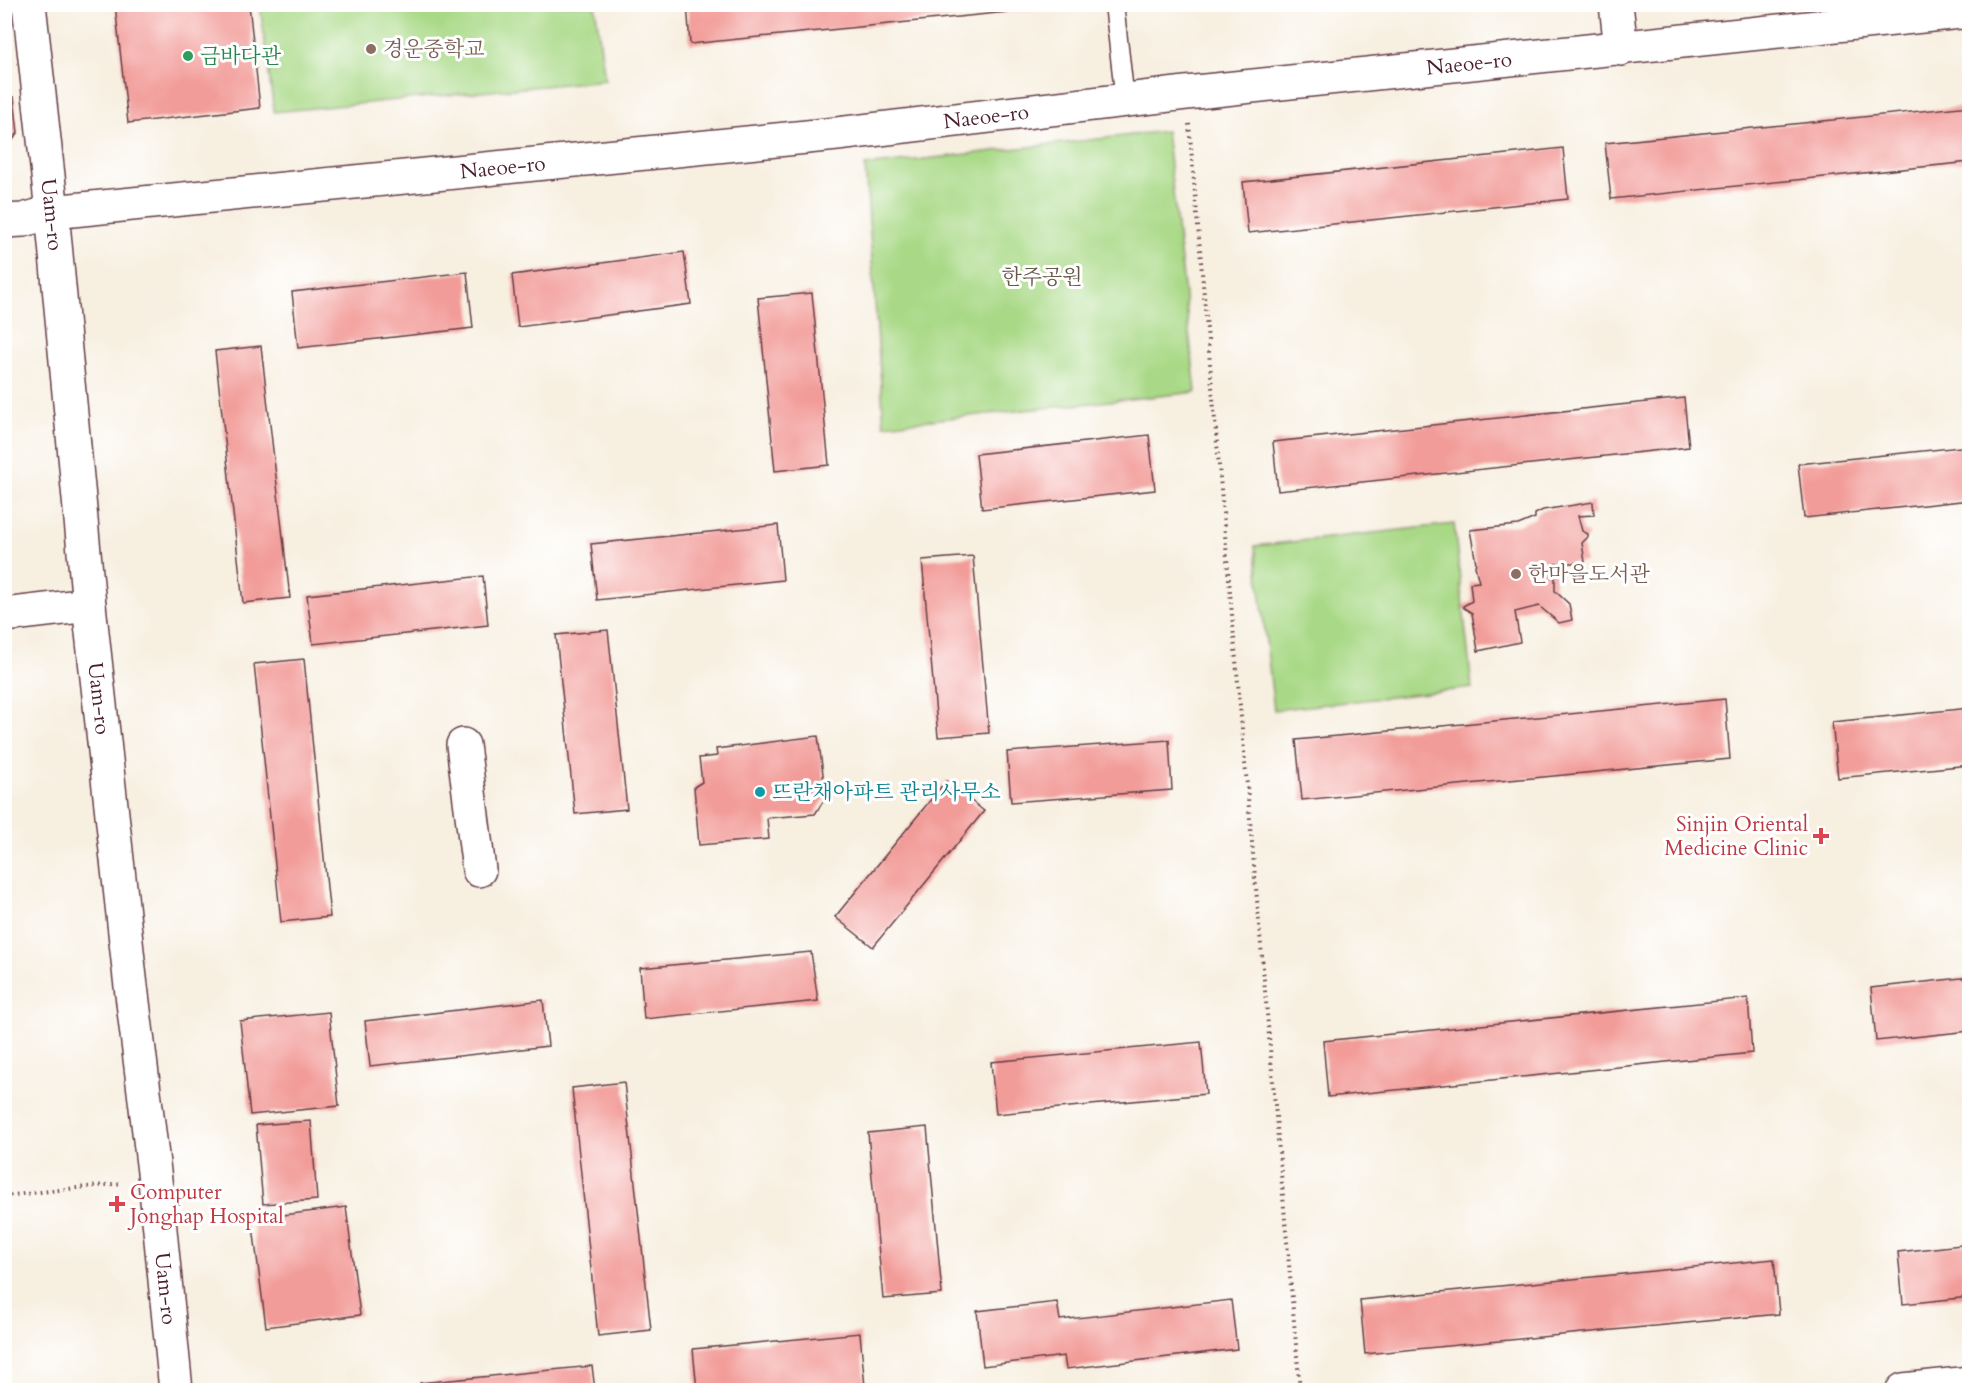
<svg xmlns="http://www.w3.org/2000/svg" width="1974" height="1395" font-family="Cardo,'Noto Serif KR',serif">
<style>
.green{fill:#a9d986;stroke:#7a7c58;stroke-width:1.5}
.building{fill:#f29c99}
.lines{fill:none;stroke-linecap:round;stroke-linejoin:round}
.service-casing{stroke:#643e46;stroke-width:21}
.minor-casing{stroke:#643e46;stroke-width:36}
.tertiary-casing{stroke:#643e46;stroke-width:36}
.path{stroke:#643e46;stroke-width:4;stroke-dasharray:1.5 4.5;stroke-linecap:butt}
.service{stroke:#fff;stroke-width:18}
.minor{stroke:#fff;stroke-width:33}
.tertiary{stroke:#fff;stroke-width:33}
.education-dot{fill:#8d6e63;stroke:#fff;stroke-width:2}
.leisure-dot{fill:#2e9e5b;stroke:#fff;stroke-width:2}
.culture-dot{fill:#0f9aa8;stroke:#fff;stroke-width:2}
.health-dot{fill:#e0444e;stroke:#fff;stroke-width:2}
.labels{text-anchor:middle;stroke-width:6;stroke-linejoin:round;paint-order:stroke}
.education-label{font-size:21px;fill:#785e54;stroke:#fff;text-anchor:start}
.leisure-label{font-size:21px;fill:#27864d;stroke:#fff;text-anchor:start}
.street-label{font-size:21px;fill:#4a1f2b;stroke:#fff}
.park-label{font-size:21px;fill:#665746;stroke:#fff}
.culture-label{font-size:21px;fill:#0d838f;stroke:#fff;text-anchor:start}
.health-label{font-size:21px;fill:#be3a42;stroke:#fff;text-anchor:end}
</style>
<rect width="100%" height="100%" fill="#fff"/>
<filter id="ink" filterUnits="userSpaceOnUse"><feTurbulence type="fractalNoise" baseFrequency=".0167" numOctaves="2"/><feDisplacementMap in="SourceGraphic" scale="12" xChannelSelector="R" yChannelSelector="G"/><feConvolveMatrix kernelMatrix="1 2 1 2 8 2 1 2 1" color-interpolation-filters="sRGB"/></filter>
<filter id="wash" filterUnits="userSpaceOnUse"><feTurbulence type="fractalNoise" baseFrequency=".008" numOctaves="4" result="noise"/><feDisplacementMap in="SourceGraphic" scale="24" xChannelSelector="R" yChannelSelector="G"/><feGaussianBlur stdDeviation="1.35" result="paint"/><feColorMatrix in="noise" values="0 0 0 0 0 0 0 0 0 0 0 0 0 0 0 0 0 1.4 0 .05"/><feComposite in="paint" operator="in"/></filter>
<g filter="url(#wash)">
<rect width="100%" height="100%" fill="#f7efe0"/>
<g class="green">
<path d="M 260,5 L 595,5 L 605,80 L 274,112 Z"/>
<path d="M 1166,131 L 1196,392 L 884,425 L 865,166 Z"/>
<path d="M 1454,524 L 1472,688 L 1274,710 L 1255,546 Z"/>
</g>
<g id="blocks">
<g class="building">
<path d="M 115,4 L 249,4 L 260,108 L 128,123 Z"/>
<path d="M 687,4 L 1066,4 L 1066,6 L 690,44 Z"/>
<path d="M 4,59 L 6,59 L 10,89 L 4,90 Z"/>
<path d="M 14,97 L 18,133 L 4,152 L 4,99 Z"/>
<path d="M 1970,106 L 1970,162 L 1611,199 L 1605,143 Z"/>
<path d="M 1563,148 L 1568,199 L 1248,233 L 1243,182 Z"/>
<path d="M 684,252 L 691,304 L 518,327 L 512,275 Z"/>
<path d="M 467,272 L 473,328 L 298,348 L 292,292 Z"/>
<path d="M 812,293 L 829,465 L 775,471 L 758,298 Z"/>
<path d="M 261,346 L 290,598 L 243,603 L 215,351 Z"/>
<path d="M 1684,398 L 1689,447 L 1278,491 L 1273,442 Z"/>
<path d="M 1149,435 L 1155,490 L 982,509 L 976,454 Z"/>
<path d="M 1970,446 L 1970,500 L 1804,518 L 1798,464 Z"/>
<path d="M 1593,502 L 1594,515 L 1578,516 L 1582,531 L 1588,534 L 1588,537 L 1582,543 L 1585,562 L 1555,564 L 1555,591 L 1569,604 L 1572,620 L 1559,623 L 1539,606 L 1515,612 L 1520,642 L 1478,651 L 1472,613 L 1464,608 L 1463,606 L 1472,601 L 1470,583 L 1479,582 L 1475,566 L 1476,563 L 1470,530 L 1518,525 L 1535,518 L 1535,514 L 1543,510 Z"/>
<path d="M 778,525 L 783,580 L 597,600 L 591,544 Z"/>
<path d="M 973,556 L 989,733 L 938,737 L 922,560 Z"/>
<path d="M 483,576 L 488,625 L 313,644 L 307,595 Z"/>
<path d="M 608,630 L 627,809 L 575,814 L 556,635 Z"/>
<path d="M 304,659 L 330,917 L 281,922 L 254,664 Z"/>
<path d="M 1725,699 L 1730,759 L 1302,800 L 1296,740 Z"/>
<path d="M 1970,708 L 1970,765 L 1838,778 L 1832,722 Z"/>
<path d="M 818,736 L 826,797 L 815,814 L 767,818 L 769,839 L 699,845 L 694,787 L 702,782 L 699,758 L 717,756 L 716,749 Z"/>
<path d="M 1169,740 L 1172,790 L 1011,802 L 1007,752 Z"/>
<path d="M 946,781 L 984,811 L 873,947 L 835,917 Z"/>
<path d="M 811,952 L 818,1001 L 644,1019 L 640,968 Z"/>
<path d="M 1970,977 L 1970,1031 L 1876,1041 L 1871,988 Z"/>
<path d="M 1748,998 L 1752,1053 L 1328,1097 L 1323,1041 Z"/>
<path d="M 543,1000 L 548,1046 L 370,1066 L 365,1021 Z"/>
<path d="M 329,1012 L 339,1106 L 250,1115 L 240,1021 Z"/>
<path d="M 1201,1042 L 1206,1094 L 996,1114 L 991,1062 Z"/>
<path d="M 624,1082 L 651,1330 L 598,1336 L 572,1088 Z"/>
<path d="M 311,1121 L 317,1200 L 263,1204 L 256,1125 Z"/>
<path d="M 927,1127 L 942,1294 L 883,1299 L 868,1133 Z"/>
<path d="M 346,1207 L 360,1315 L 266,1327 L 252,1219 Z"/>
<path d="M 1970,1244 L 1970,1297 L 1903,1304 L 1898,1252 Z"/>
<path d="M 1774,1259 L 1779,1314 L 1365,1354 L 1360,1300 Z"/>
<path d="M 1231,1300 L 1237,1349 L 1066,1369 L 1064,1356 L 983,1366 L 977,1311 L 1057,1302 L 1060,1320 Z"/>
<path d="M 860,1333 L 865,1387 L 828,1390 L 697,1390 L 693,1349 Z"/>
<path d="M 592,1366 L 595,1390 L 421,1390 L 420,1383 Z"/>
</g>
</g>
</g>
<g filter="url(#ink)">
<use href="#blocks" fill-opacity="0" stroke="#643e46" stroke-width="1.5"/>
<g class="lines">
<defs>
<path id="service" d="M 1114,4 L 1125,101"/>
<g id="minor">
<path d="M 1616,4 L 1621,49"/>
<path d="M 4,615 L 89,605"/>
<path d="M 463,745 L 479,870"/>
</g>
<g id="tertiary">
<path id="s1" d="M 29,4 L 52,212 L 89,605 L 130,978 L 155,1180 L 176,1390"/>
<path id="s2" d="M 4,221 L 23,220 L 52,212 L 837,134 L 1186,93 L 1970,11"/>
<path d="M 1903,1390 L 1970,1383"/>
</g>
</defs>
<use href="#service" class="service-casing"/>
<use href="#minor" class="minor-casing"/>
<use href="#tertiary" class="tertiary-casing"/>
<g class="path">
<path d="M 1189,124 L 1300,1390"/>
<path d="M 4,1196 L 123,1183"/>
</g>
<use href="#service" class="service"/>
<use href="#minor" class="minor"/>
<use href="#tertiary" class="tertiary"/>
</g>
</g>
<g class="education-dot">
<circle cx="371" cy="49" r="6"/>
<circle cx="1516" cy="574" r="6"/>
</g>
<circle class="leisure-dot" cx="188" cy="56" r="6"/>
<circle class="culture-dot" cx="760" cy="792" r="6"/>
<g class="health-dot">
<path d="M1818 827h6v6h6v6h-6v6h-6v-6h-6v-6h6z"/>
<path d="M114 1195h6v6h6v6h-6v6h-6v-6h-6v-6h6z"/>
</g>
<g class="labels">
<g class="education-label">
<text x="383" y="56">경운중학교</text>
<text x="1528" y="581">한마을도서관</text>
</g>
<g class="leisure-label">
<text x="200" y="63">금바다관</text>
</g>
<g class="street-label">
<text dy="7" stroke="none"><textPath href="#s2" startOffset="1474">Naeoe-ro</textPath></text>
<text dy="7" stroke="none"><textPath href="#s2" startOffset="988">Naeoe-ro</textPath></text>
<text dy="7" stroke="none"><textPath href="#s2" startOffset="502">Naeoe-ro</textPath></text>
<text dy="7" stroke="none"><textPath href="#s1" startOffset="212">Uam-ro</textPath></text>
<text dy="7" stroke="none"><textPath href="#s1" startOffset="698">Uam-ro</textPath></text>
<text dy="7" stroke="none"><textPath href="#s1" startOffset="1292">Uam-ro</textPath></text>
</g>
<g class="park-label">
<text x="1042" y="284">한주공원</text>
</g>
<g class="culture-label">
<text x="772" y="799">뜨란채아파트 관리사무소</text>
</g>
<g class="health-label">
<text x="1808" y="831">Sinjin Oriental<tspan x="1808" dy="24">Medicine Clinic</tspan></text>
<text x="130" y="1199" text-anchor="start">Computer<tspan x="130" dy="24">Jonghap Hospital</tspan></text>
</g>
</g>
<rect width="1974" height="1395" fill="none" stroke="#fff" stroke-width="24"/>
</svg>
